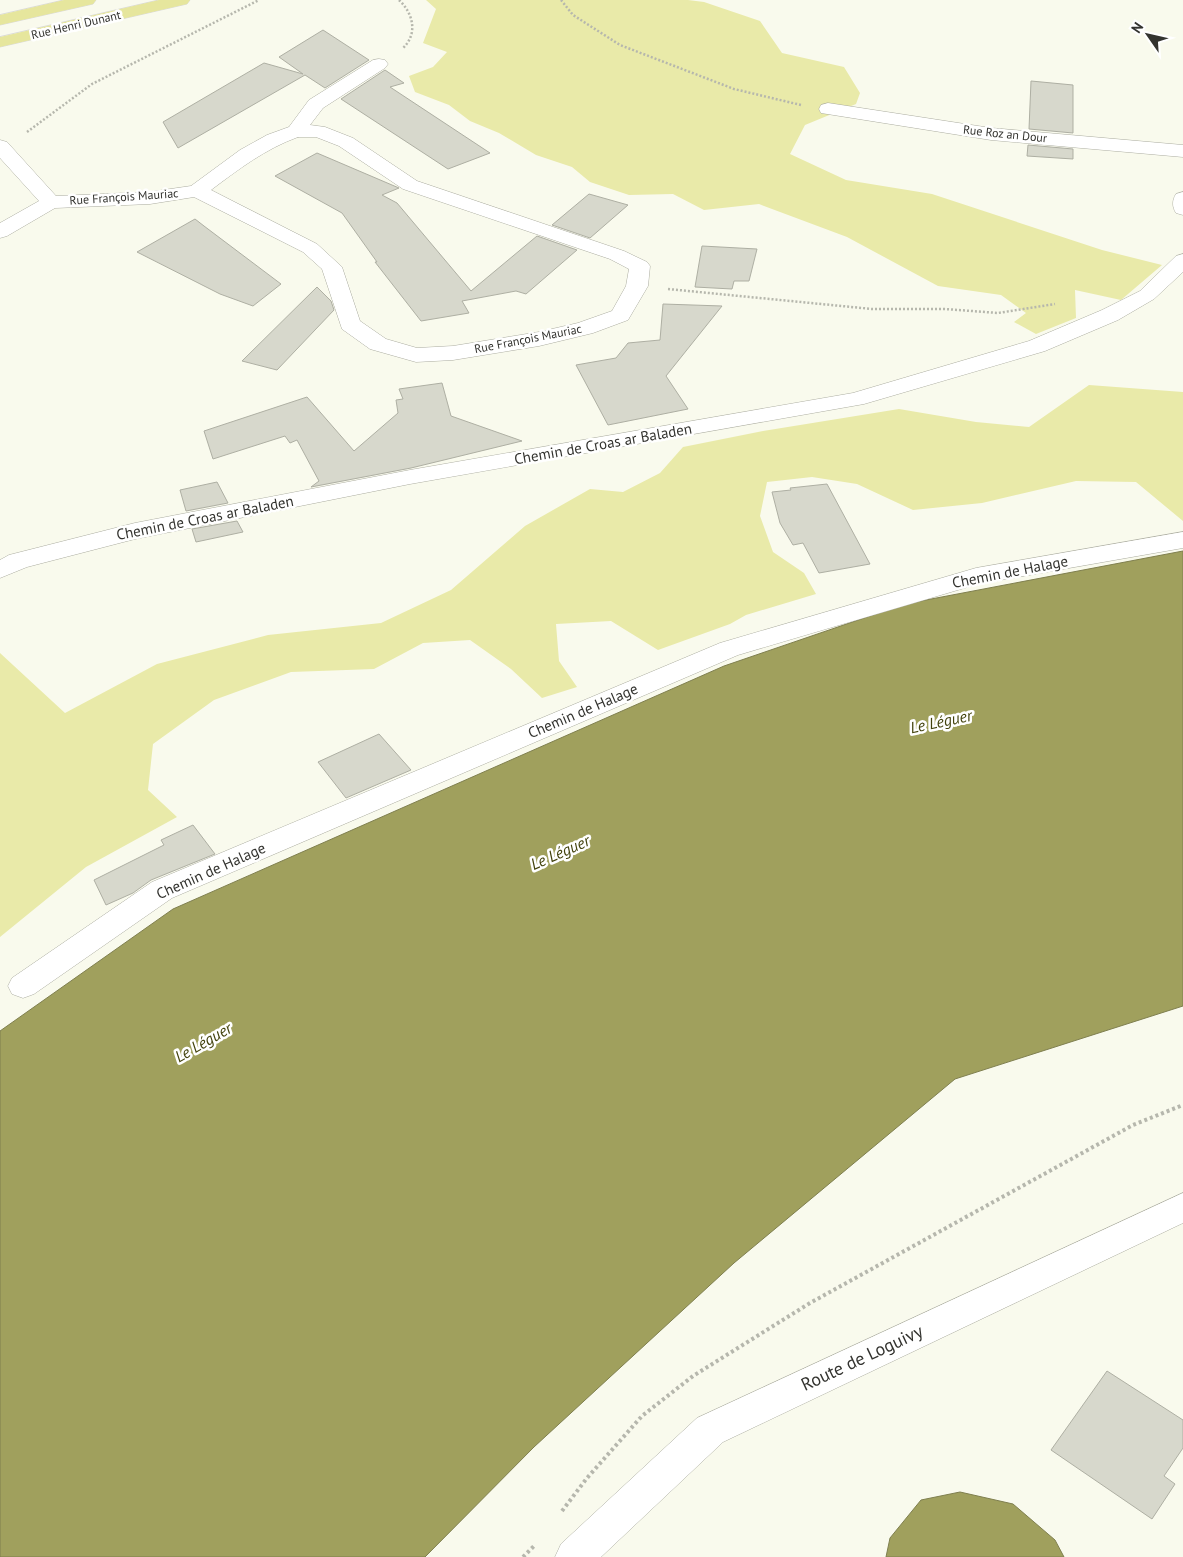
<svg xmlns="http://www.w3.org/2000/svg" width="1183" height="1557" font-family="'PT Sans',sans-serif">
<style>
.green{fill:#e9eaa9}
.water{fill:#a0a05d;stroke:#7f7f4f}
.building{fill:#d7d8cc;stroke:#aeafa3}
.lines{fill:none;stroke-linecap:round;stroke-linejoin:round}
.minor-casing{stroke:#acada1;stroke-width:1}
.major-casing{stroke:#dadada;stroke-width:1}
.path-far1{stroke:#b6b7ad;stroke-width:2.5;stroke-dasharray:2 2;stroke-linecap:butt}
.path{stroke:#b6b7ad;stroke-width:4;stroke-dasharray:3 3;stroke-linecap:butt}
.minor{fill:#fff;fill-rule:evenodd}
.major{fill:#e6e69d;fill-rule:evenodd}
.labels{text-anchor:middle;stroke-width:5;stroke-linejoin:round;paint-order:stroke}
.far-street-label{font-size:12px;fill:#33332f;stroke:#fff}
.street-label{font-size:15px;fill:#33332f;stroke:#fff}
.water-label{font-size:16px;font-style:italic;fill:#42420c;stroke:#fff}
.near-street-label{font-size:18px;fill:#33332f;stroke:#fff}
</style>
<rect width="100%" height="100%" fill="#f9faed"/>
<g class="green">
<path d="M 426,0 L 688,0 L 704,2 L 760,21 L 782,53 L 844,67 L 860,93 L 856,104 L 805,125 L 790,154 L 846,180 L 932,194 L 1102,250 L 1162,265 L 1121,300 L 1075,290 L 1076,318 L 1036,334 L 1014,322 L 1026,313 L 1001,295 L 938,286 L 847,237 L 759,204 L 704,210 L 673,194 L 629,195 L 590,182 L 572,167 L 536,155 L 499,133 L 470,121 L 449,105 L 415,92 L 409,76 L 433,67 L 447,52 L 423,43 L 436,9 Z"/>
<path d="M 1089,385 L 1183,392 L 1183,521 L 1136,482 L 1076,481 L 982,503 L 913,510 L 857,484 L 812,477 L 767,482 L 760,516 L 773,552 L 804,573 L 816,594 L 746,615 L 730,624 L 658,650 L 611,621 L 556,624 L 559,661 L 577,687 L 542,698 L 511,669 L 470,640 L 423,643 L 374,669 L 291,672 L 214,700 L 153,744 L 148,790 L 177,817 L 86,867 L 0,937 L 0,653 L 65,713 L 157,664 L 268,635 L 381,623 L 451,590 L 525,526 L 590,489 L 623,492 L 660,473 L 683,447 L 763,431 L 899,409 L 976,422 L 1029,427 Z"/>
</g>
<g class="water">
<path d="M 1183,551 L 1183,1006 L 955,1079 L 734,1263 L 534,1447 L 425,1557 L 0,1557 L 0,1031 L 173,909 L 724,666 L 905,604 Z"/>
<path d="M 960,1492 L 1013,1504 L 1055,1540 L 1064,1557 L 886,1557 L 890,1538 L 921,1500 Z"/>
</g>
<g class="building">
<path d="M 323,30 L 369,60 L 325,88 L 305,75 L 178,148 L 163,122 L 264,63 L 303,74 L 279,57 Z"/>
<path d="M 385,70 L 404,83 L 390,87 L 490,153 L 448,169 L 341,99 Z"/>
<path d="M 1031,81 L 1073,85 L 1073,133 L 1029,129 Z"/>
<path d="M 1028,145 L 1073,149 L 1073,159 L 1027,156 Z"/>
<path d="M 317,153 L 399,188 L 382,195 L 397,203 L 471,291 L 537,236 L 577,250 L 526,294 L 516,291 L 462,301 L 469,313 L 421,321 L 375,262 L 377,262 L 342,213 L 275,176 Z"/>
<path d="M 589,194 L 628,205 L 590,238 L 552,225 Z"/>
<path d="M 195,219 L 204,226 L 281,284 L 253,306 L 220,294 L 137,252 Z"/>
<path d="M 702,246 L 757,249 L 749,281 L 734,281 L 732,289 L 695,287 Z"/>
<path d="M 317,287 L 331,301 L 334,310 L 277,370 L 242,361 Z"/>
<path d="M 663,304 L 722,306 L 666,376 L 688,409 L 608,425 L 576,365 L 616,358 L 628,343 L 660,340 Z"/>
<path d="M 442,383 L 451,416 L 522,441 L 411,468 L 311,487 L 319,481 L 297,440 L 290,443 L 285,436 L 213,459 L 204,431 L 307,397 L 354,451 L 398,413 L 396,400 L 403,399 L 399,389 Z"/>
<path d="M 217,482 L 228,503 L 186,511 L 180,490 Z"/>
<path d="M 827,484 L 870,564 L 819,573 L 803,543 L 793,545 L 780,523 L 772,492 L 791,490 L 790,488 Z"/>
<path d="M 237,521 L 243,532 L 196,542 L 192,529 Z"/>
<path d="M 379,734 L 411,770 L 346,798 L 318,762 Z"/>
<path d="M 193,825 L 215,854 L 151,880 L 133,893 L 106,905 L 94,880 L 164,845 L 161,840 Z"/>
<path d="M 1107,1371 L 1183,1420 L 1183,1448 L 1164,1476 L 1175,1484 L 1152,1519 L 1051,1450 Z"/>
</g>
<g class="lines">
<defs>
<g id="minor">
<path d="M 379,59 L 385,60 L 388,64 L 385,68 L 323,108 L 310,125 L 325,127 L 353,138 L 417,181 L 624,251 L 647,262 L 650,266 L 648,286 L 628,320 L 593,333 L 539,346 L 453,360 L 416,362 L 370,349 L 342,329 L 322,269 L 303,252 L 194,197 L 150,204 L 55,208 L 7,236 L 0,238 L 0,223 L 39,201 L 0,158 L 0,140 L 7,142 L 56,196 L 150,192 L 191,186 L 240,150 L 267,135 L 289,127 L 309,100 L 373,60 ZM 298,137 L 316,137 L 339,146 L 403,189 L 610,259 L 629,269 L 626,286 L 612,311 L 578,323 L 539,332 L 453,346 L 417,348 L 386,339 L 360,321 L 342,267 L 317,244 L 211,190 C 239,169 265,149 298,137 Z"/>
<path d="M 828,103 L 991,128 L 1183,145 L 1183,157 L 991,140 L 821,113 L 819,109 L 821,105 Z"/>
<path d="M 1183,192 L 1183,215 L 1176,213 C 1172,207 1172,200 1176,194 Z"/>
<path d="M 1183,254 L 1183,272 L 1154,299 L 1118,320 L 1045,351 L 864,404 L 410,484 L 135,539 L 27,567 L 0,578 L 0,560 L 9,555 L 135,523 L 410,470 L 853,393 L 1029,341 L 1102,310 L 1140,291 L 1176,256 Z"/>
<path d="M 1183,532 L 1183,548 L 978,584 L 738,655 L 172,898 L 34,994 L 23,998 L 12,994 L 8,986 L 12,978 L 152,882 L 720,643 L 976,568 Z"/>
<path d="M 1183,1193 L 1183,1223 L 723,1442 L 601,1557 L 555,1557 L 561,1544 L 697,1418 Z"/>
</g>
<g id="major">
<path d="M 64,0 L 96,0 L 93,4 L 0,25 L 0,15 Z"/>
<path d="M 159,0 L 190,0 L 187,4 L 0,47 L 0,37 Z"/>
</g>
</defs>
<use href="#minor" class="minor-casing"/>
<use href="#major" class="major-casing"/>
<g class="path-far1">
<path d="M 399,0 C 414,14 418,35 402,49"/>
<path d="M 561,0 L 573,15 L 620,45 L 734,89 L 801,105"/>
<path d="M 27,132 L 92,84 L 259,0"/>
<path d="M 668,289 L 872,309 L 945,309 L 998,313 L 1055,304"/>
</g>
<g class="path">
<path d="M 562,1511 L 587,1478 L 642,1416 L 693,1376 L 810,1303 L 1133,1125 L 1183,1105"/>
<path d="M 523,1557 L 535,1545"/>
</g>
<use href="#minor" class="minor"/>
<use href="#major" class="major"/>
</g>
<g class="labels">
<g class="far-street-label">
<text transform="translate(76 25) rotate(-13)" y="4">Rue Henri Dunant</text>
<text transform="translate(1005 134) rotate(6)" y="4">Rue Roz an Dour</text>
<text transform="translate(124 197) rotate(-4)" y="4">Rue François Mauriac</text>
<text transform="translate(528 339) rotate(-11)" y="4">Rue François Mauriac</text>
</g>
<g class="street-label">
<text transform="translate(603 444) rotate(-10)" y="5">Chemin de Croas ar Baladen</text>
<text transform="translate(205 518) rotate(-11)" y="5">Chemin de Croas ar Baladen</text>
<text transform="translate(1010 572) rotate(-11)" y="5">Chemin de Halage</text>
<text transform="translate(583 711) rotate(-23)" y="5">Chemin de Halage</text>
<text transform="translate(211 871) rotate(-24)" y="5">Chemin de Halage</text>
</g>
<g class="water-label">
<text transform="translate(941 721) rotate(-12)" y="6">Le Léguer</text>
<text transform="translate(560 852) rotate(-24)" y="6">Le Léguer</text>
<text transform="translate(203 1042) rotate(-30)" y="6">Le Léguer</text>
</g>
<g class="near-street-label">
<text transform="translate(862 1358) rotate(-25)" y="6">Route de Loguivy</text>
</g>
</g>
<g transform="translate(1148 35) rotate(304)" stroke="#ffffff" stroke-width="4" paint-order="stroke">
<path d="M0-4L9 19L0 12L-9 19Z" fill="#33332f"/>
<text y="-8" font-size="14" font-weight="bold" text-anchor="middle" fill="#33332f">N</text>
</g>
</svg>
